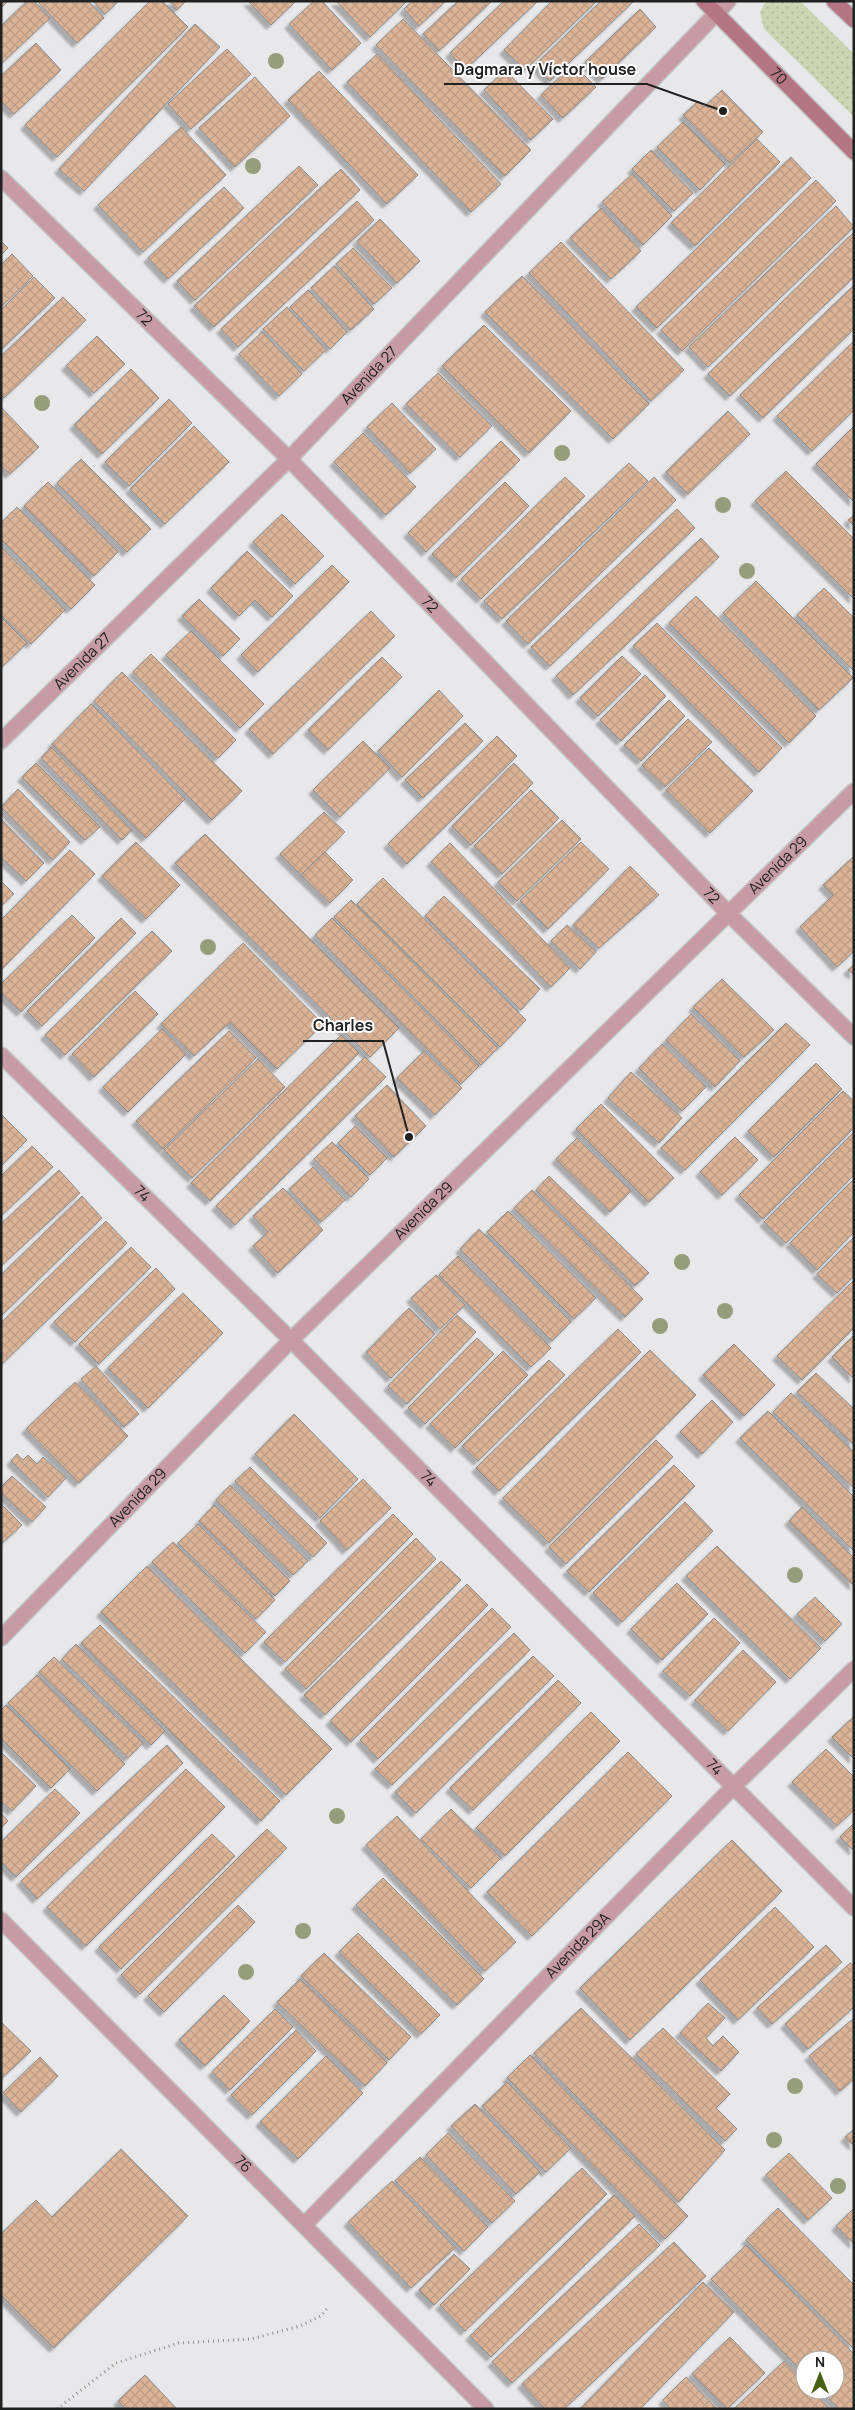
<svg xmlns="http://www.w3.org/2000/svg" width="855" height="2410" font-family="Manrope,sans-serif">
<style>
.grass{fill:url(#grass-dots)}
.building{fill:url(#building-cross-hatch);stroke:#8d8c8b;filter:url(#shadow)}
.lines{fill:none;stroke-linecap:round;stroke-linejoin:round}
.minor-casing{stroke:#c4c4c6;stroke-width:18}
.tertiary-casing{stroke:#c4c4c6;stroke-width:18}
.secondary-casing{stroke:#c4c4c6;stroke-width:18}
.path{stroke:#8c8d8e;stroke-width:3;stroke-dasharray:1 4;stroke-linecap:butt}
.minor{stroke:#c79ba5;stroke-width:15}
.tertiary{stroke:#c79ba5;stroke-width:15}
.secondary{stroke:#b47584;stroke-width:15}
.tree{fill:#959d7a}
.labels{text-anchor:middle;stroke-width:4;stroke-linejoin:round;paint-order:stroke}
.street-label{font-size:15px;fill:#202121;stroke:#fff}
.leader{fill:none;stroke:#202121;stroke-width:2}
.callout-dot{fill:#202121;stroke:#fff;stroke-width:2}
.callout-label{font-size:16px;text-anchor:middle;font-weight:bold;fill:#202121;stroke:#fff;stroke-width:4;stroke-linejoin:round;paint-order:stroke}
</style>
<defs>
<pattern id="grass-dots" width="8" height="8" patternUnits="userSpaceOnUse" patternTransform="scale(1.25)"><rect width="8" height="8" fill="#cbd4b3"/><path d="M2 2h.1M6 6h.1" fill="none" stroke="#aeb69a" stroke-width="1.8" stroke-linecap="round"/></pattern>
<pattern id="building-cross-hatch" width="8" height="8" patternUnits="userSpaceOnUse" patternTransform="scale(1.25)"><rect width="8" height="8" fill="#dbb498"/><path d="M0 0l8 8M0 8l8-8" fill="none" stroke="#bc9a83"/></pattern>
<filter id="shadow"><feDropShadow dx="-4.5" dy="4.5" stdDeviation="1" flood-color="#0004"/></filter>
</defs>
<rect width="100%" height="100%" fill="#e8e8ea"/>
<path class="grass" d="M 766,1 L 800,1 L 854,54 L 854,117 L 764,29 L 760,12 Z"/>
<g class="building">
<path d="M 1,1 L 8,1 L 1,8 Z"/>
<path d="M 27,1 L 34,1 L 50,18 L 1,64 L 1,26 Z"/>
<path d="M 37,1 L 88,1 L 104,18 L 77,43 Z"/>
<path d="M 93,1 L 119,1 L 105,14 Z"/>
<path d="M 150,1 L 162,1 L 188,27 L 57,157 L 25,125 Z"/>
<path d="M 169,1 L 186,1 L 177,10 Z"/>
<path d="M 248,1 L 296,1 L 271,25 Z"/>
<path d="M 314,1 L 322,1 L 361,43 L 332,70 L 289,24 Z"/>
<path d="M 336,1 L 407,1 L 370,37 Z"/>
<path d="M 412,1 L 446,1 L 419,26 L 404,9 Z"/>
<path d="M 458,1 L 492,1 L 439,51 L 423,34 Z"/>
<path d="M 504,1 L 538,1 L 465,70 L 450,53 Z"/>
<path d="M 552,1 L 597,1 L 525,70 L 504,50 Z"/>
<path d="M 601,1 L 634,1 L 550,81 L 535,65 Z"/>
<path d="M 640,9 L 656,27 L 602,79 L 585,62 Z"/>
<path d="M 403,19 L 531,150 L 505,176 L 376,45 Z"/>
<path d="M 195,24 L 220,47 L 84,191 L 59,169 Z"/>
<path d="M 36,43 L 61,70 L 14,114 L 1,101 L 1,76 Z"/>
<path d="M 227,49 L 251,74 L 191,129 L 168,104 Z"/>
<path d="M 377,54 L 501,184 L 471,212 L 347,82 Z"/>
<path d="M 573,64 L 596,87 L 563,118 L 541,95 Z"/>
<path d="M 505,70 L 553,119 L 531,140 L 484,90 Z"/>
<path d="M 319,71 L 418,175 L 387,204 L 288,100 Z"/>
<path d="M 255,77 L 290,116 L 235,167 L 199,128 Z"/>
<path d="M 722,90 L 763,132 L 730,163 L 683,115 L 698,101 L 704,107 Z"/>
<path d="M 683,122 L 725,164 L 700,190 L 657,147 Z"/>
<path d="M 181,127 L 226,175 L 143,252 L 98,205 Z"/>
<path d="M 757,139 L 780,162 L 695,246 L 671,223 Z"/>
<path d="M 651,150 L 693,193 L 674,211 L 632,169 Z"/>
<path d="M 791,157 L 811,178 L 657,328 L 636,307 Z"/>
<path d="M 299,166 L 318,185 L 195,300 L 177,281 Z"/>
<path d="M 341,169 L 360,190 L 214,327 L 194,306 Z"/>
<path d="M 632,174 L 672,216 L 643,245 L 602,202 Z"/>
<path d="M 816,180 L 836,201 L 682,351 L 661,330 Z"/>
<path d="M 224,187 L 244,208 L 168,279 L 148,258 Z"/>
<path d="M 357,201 L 374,220 L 238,347 L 221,329 Z"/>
<path d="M 836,206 L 854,227 L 708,367 L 689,347 Z"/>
<path d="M 601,208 L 641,251 L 611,279 L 570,238 Z"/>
<path d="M 380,219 L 420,261 L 397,283 L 357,241 Z"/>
<path d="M 854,232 L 854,277 L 730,396 L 708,374 Z"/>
<path d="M 1,241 L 8,248 L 1,255 Z"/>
<path d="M 561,242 L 684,370 L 651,401 L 529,273 Z"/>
<path d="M 353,248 L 392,288 L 374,304 L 336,264 Z"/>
<path d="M 12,254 L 33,276 L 1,307 L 1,265 Z"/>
<path d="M 334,266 L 374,309 L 351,330 L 311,288 Z"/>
<path d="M 522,276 L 649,404 L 613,439 L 485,312 Z"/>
<path d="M 34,277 L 55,298 L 1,350 L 1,310 Z"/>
<path d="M 854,285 L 854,329 L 763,418 L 740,395 Z"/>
<path d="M 308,290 L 347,332 L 330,349 L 290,307 Z"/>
<path d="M 63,297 L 86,320 L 4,398 L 1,395 L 1,356 Z"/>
<path d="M 287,307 L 326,350 L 304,371 L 263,329 Z"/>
<path d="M 484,325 L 571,411 L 529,453 L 442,366 Z"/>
<path d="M 262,332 L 302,374 L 279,396 L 239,354 Z"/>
<path d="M 97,336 L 125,364 L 94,393 L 66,366 Z"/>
<path d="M 854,341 L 854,410 L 812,451 L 777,416 Z"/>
<path d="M 131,369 L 159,398 L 102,454 L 74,425 Z"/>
<path d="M 438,373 L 492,426 L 460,457 L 406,404 Z"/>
<path d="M 169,399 L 192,423 L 129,486 L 105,462 Z"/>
<path d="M 392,403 L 436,449 L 410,473 L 367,427 Z"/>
<path d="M 1,407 L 39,447 L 10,474 L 1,466 Z"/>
<path d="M 728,411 L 750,434 L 688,494 L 666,472 Z"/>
<path d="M 194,426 L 229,462 L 165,524 L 130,489 Z"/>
<path d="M 854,426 L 854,502 L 816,464 Z"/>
<path d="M 363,433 L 416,487 L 386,515 L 334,462 Z"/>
<path d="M 501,441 L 520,460 L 426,552 L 408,533 Z"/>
<path d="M 81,459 L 151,529 L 127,552 L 57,483 Z"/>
<path d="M 629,463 L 648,481 L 502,619 L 484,601 Z"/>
<path d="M 786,471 L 854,539 L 854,599 L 755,501 Z"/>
<path d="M 565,477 L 585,496 L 481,599 L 461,579 Z"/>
<path d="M 654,477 L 676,500 L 528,644 L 506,621 Z"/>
<path d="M 48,482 L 118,552 L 94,576 L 24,506 Z"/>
<path d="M 505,482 L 529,506 L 456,578 L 432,554 Z"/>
<path d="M 17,507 L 95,585 L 71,609 L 1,539 L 1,523 Z"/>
<path d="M 677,509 L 695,528 L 550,666 L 531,647 Z"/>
<path d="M 282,514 L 324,556 L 295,584 L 253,542 Z"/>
<path d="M 854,515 L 854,526 L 848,520 Z"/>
<path d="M 701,538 L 719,557 L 573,695 L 556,676 Z"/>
<path d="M 1,547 L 65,610 L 31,644 L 1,615 Z"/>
<path d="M 247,551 L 293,596 L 272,617 L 255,600 L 239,616 L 211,588 Z"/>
<path d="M 332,565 L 349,582 L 258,672 L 241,655 Z"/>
<path d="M 756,581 L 853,678 L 819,710 L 723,613 Z"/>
<path d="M 824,588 L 854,618 L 854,671 L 797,615 Z"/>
<path d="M 696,596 L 816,716 L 789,743 L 669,623 Z"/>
<path d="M 199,599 L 240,639 L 223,656 L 182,616 Z"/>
<path d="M 371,611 L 395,636 L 273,754 L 249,729 Z"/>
<path d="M 1,617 L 27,643 L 1,668 Z"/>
<path d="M 657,623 L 782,748 L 759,772 L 633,646 Z"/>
<path d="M 191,631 L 264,704 L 240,728 L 166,655 Z"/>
<path d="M 151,654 L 236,740 L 218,758 L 133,672 Z"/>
<path d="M 622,656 L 641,674 L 598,716 L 580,698 Z"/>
<path d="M 382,657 L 402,677 L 328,750 L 308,730 Z"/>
<path d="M 122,672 L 242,791 L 212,820 L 94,701 Z"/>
<path d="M 645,675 L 666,696 L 621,741 L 600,720 Z"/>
<path d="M 439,690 L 463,716 L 402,777 L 378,751 Z"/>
<path d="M 669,700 L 685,716 L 641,761 L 624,745 Z"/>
<path d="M 91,704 L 185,799 L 146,838 L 52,744 Z"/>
<path d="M 688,719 L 712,742 L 665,787 L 642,765 Z"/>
<path d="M 465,723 L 483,741 L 423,798 L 405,780 Z"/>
<path d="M 497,736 L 517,756 L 407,864 L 388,844 Z"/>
<path d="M 363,741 L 390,768 L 340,817 L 313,790 Z"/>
<path d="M 51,747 L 132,830 L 122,840 L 41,758 Z"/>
<path d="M 709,748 L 753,791 L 710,833 L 666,790 Z"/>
<path d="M 36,763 L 100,827 L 85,840 L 22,777 Z"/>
<path d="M 514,763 L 533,783 L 471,845 L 452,826 Z"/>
<path d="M 18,789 L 70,842 L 53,860 L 1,807 Z"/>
<path d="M 531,790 L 559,818 L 502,874 L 474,846 Z"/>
<path d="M 324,812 L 345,832 L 301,875 L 280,854 Z"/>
<path d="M 1,819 L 44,863 L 26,881 L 1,857 Z"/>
<path d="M 562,820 L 581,839 L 517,901 L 498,882 Z"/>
<path d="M 205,834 L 399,1028 L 370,1057 L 175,863 Z"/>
<path d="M 136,842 L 180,885 L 146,919 L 102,876 Z"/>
<path d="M 581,842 L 609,869 L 548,929 L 520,901 Z"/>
<path d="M 450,843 L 570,968 L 551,987 L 431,862 Z"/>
<path d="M 70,850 L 95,874 L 1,970 L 1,920 Z"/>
<path d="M 325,852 L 353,880 L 330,903 L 301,875 Z"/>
<path d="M 854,856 L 854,951 L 837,967 L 800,927 L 833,895 L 823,885 Z"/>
<path d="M 630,866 L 659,895 L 599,948 L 573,925 Z"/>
<path d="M 383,878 L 526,1020 L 500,1047 L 357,904 Z"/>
<path d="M 1,881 L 14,894 L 1,906 Z"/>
<path d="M 444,896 L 540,989 L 521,1010 L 425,916 Z"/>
<path d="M 351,900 L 498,1048 L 481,1065 L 334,917 Z"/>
<path d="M 72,915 L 95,938 L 21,1012 L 1,993 L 1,984 Z"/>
<path d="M 121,918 L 136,933 L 42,1026 L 27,1011 Z"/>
<path d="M 332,918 L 479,1066 L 461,1084 L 315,935 Z"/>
<path d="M 567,925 L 596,952 L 580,969 L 551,941 Z"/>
<path d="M 152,931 L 172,951 L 65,1055 L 45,1035 Z"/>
<path d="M 243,943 L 323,1024 L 277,1069 L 230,1022 L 194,1056 L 161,1024 Z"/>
<path d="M 854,964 L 854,975 L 848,970 Z"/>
<path d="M 722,979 L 774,1030 L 744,1057 L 693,1007 Z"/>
<path d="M 135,991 L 158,1014 L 94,1077 L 72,1054 Z"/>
<path d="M 691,1014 L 740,1061 L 715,1087 L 666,1040 Z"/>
<path d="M 786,1023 L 810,1045 L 685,1170 L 661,1148 Z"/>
<path d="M 162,1029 L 186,1054 L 128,1112 L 103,1087 Z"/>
<path d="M 229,1031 L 256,1058 L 163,1149 L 136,1121 Z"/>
<path d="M 341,1035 L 359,1053 L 210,1201 L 191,1183 Z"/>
<path d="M 662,1044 L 706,1087 L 682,1111 L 639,1068 Z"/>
<path d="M 424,1051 L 462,1088 L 435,1115 L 397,1078 Z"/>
<path d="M 365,1057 L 386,1077 L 235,1225 L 216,1206 Z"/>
<path d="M 258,1059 L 285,1087 L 192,1178 L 164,1150 Z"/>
<path d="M 816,1063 L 842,1089 L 774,1157 L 748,1131 Z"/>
<path d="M 631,1072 L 682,1118 L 659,1143 L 608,1098 Z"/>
<path d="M 387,1085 L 426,1126 L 394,1157 L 355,1116 Z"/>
<path d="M 843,1091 L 854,1101 L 854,1128 L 763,1219 L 739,1195 Z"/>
<path d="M 601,1104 L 674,1178 L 649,1202 L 576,1129 Z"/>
<path d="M 1,1114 L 27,1140 L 1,1166 Z"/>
<path d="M 355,1126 L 387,1158 L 370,1175 L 338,1143 Z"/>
<path d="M 854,1132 L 854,1175 L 786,1243 L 764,1222 Z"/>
<path d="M 735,1137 L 758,1160 L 722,1195 L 700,1172 Z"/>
<path d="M 577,1138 L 631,1191 L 610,1212 L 556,1159 Z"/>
<path d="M 332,1142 L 369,1179 L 351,1197 L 314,1159 Z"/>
<path d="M 32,1146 L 53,1167 L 1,1216 L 1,1176 Z"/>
<path d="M 313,1167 L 345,1200 L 321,1222 L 289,1189 Z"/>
<path d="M 59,1170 L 80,1193 L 1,1266 L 1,1224 Z"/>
<path d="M 549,1176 L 649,1273 L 635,1286 L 536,1190 Z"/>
<path d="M 854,1179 L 854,1232 L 817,1270 L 790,1243 Z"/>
<path d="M 283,1188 L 323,1230 L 278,1273 L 253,1246 L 268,1232 L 253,1216 Z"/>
<path d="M 532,1190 L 643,1299 L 625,1317 L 514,1208 Z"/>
<path d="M 82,1196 L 102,1218 L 1,1316 L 1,1275 Z"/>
<path d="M 508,1211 L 596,1298 L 574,1319 L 487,1232 Z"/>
<path d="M 106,1221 L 127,1243 L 1,1365 L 1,1323 Z"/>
<path d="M 479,1229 L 571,1322 L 552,1341 L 460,1249 Z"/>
<path d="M 854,1237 L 854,1276 L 837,1293 L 817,1274 Z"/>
<path d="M 131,1247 L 151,1267 L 75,1342 L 54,1322 Z"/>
<path d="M 458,1256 L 551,1348 L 531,1367 L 439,1275 Z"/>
<path d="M 156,1268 L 175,1289 L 99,1364 L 79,1344 Z"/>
<path d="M 436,1275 L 465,1305 L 440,1329 L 411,1298 Z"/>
<path d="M 854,1280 L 854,1328 L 802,1380 L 777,1356 Z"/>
<path d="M 183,1293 L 223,1333 L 148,1408 L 108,1368 Z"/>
<path d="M 409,1308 L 435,1334 L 391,1378 L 366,1352 Z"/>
<path d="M 457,1315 L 476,1332 L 407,1404 L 388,1386 Z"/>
<path d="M 618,1329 L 641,1352 L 499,1491 L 476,1468 Z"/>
<path d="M 854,1335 L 854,1379 L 832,1357 Z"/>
<path d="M 477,1338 L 494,1354 L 425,1424 L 408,1408 Z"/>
<path d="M 734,1344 L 775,1385 L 744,1416 L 703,1375 Z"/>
<path d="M 650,1350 L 696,1395 L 549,1543 L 503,1498 Z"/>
<path d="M 503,1351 L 528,1375 L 455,1448 L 430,1424 Z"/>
<path d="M 549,1360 L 565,1375 L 478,1461 L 462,1446 Z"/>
<path d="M 96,1366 L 139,1414 L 124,1427 L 81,1379 Z"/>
<path d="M 816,1373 L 854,1409 L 854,1445 L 797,1392 Z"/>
<path d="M 75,1382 L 128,1436 L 79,1483 L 26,1429 Z"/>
<path d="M 791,1393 L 854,1452 L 854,1488 L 773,1412 Z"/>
<path d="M 712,1400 L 733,1422 L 702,1454 L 680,1432 Z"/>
<path d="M 768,1411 L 854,1497 L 854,1551 L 740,1438 Z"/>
<path d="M 294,1414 L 358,1479 L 320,1518 L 255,1454 Z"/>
<path d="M 656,1440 L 673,1457 L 566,1564 L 549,1547 Z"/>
<path d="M 17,1454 L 23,1460 L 28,1455 L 37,1464 L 43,1457 L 66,1478 L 48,1497 L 11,1461 Z"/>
<path d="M 674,1465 L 695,1486 L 589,1592 L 567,1571 Z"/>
<path d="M 250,1467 L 327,1543 L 313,1557 L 235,1481 Z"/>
<path d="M 12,1476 L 46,1507 L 32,1522 L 1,1493 L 1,1487 Z"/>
<path d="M 363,1479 L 391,1508 L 347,1550 L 320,1521 Z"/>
<path d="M 230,1485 L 308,1561 L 293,1575 L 216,1500 Z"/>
<path d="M 685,1502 L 713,1531 L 622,1622 L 593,1593 Z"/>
<path d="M 1,1504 L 22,1525 L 1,1544 Z"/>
<path d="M 214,1505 L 290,1581 L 275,1596 L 199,1521 Z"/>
<path d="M 802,1507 L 854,1558 L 854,1586 L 789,1521 Z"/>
<path d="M 393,1514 L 413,1534 L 285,1662 L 264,1642 Z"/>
<path d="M 198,1524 L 275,1600 L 256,1619 L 178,1543 Z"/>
<path d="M 416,1538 L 436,1559 L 306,1689 L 285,1669 Z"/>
<path d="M 173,1542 L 266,1632 L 245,1653 L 152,1562 Z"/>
<path d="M 717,1546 L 821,1648 L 790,1679 L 686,1576 Z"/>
<path d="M 441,1561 L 461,1580 L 325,1715 L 304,1695 Z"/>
<path d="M 147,1566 L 332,1749 L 286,1795 L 101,1612 Z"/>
<path d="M 677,1583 L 708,1614 L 662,1660 L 631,1629 Z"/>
<path d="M 467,1584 L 488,1605 L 351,1742 L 330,1721 Z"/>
<path d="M 815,1597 L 842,1624 L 825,1641 L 797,1614 Z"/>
<path d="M 492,1608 L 511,1627 L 378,1759 L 360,1740 Z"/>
<path d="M 714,1618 L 740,1643 L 690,1696 L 663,1671 Z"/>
<path d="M 100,1625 L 280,1801 L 261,1821 L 81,1643 Z"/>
<path d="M 514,1633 L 530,1650 L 392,1785 L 375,1769 Z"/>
<path d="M 76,1644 L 165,1731 L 151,1745 L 62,1659 Z"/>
<path d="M 743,1650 L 776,1682 L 728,1731 L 695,1700 Z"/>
<path d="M 533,1656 L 554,1676 L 416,1813 L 395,1792 Z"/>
<path d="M 54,1657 L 143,1743 L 128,1758 L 39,1672 Z"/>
<path d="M 37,1675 L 125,1764 L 97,1791 L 8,1703 Z"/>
<path d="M 558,1680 L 581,1703 L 473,1810 L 450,1788 Z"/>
<path d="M 6,1705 L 70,1769 L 51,1788 L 1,1738 L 1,1710 Z"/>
<path d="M 591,1712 L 620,1741 L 505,1856 L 476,1828 Z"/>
<path d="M 854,1716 L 854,1759 L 832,1737 Z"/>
<path d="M 167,1745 L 183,1763 L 37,1899 L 21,1881 Z"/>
<path d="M 826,1749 L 854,1777 L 854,1810 L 837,1826 L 792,1782 Z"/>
<path d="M 1,1752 L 36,1786 L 12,1811 L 1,1801 Z"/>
<path d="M 628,1752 L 672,1796 L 532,1936 L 487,1892 Z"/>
<path d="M 186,1769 L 225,1807 L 86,1946 L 47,1907 Z"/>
<path d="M 55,1789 L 80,1813 L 16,1877 L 1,1862 L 1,1842 Z"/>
<path d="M 451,1809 L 501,1858 L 471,1888 L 421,1839 Z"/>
<path d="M 1,1813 L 8,1821 L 1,1828 Z"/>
<path d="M 397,1816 L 516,1942 L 485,1971 L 366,1845 Z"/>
<path d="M 854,1823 L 854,1851 L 840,1837 Z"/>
<path d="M 267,1829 L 287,1848 L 140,1994 L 121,1975 Z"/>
<path d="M 212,1834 L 235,1856 L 121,1969 L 99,1947 Z"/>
<path d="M 732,1840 L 782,1891 L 630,2040 L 580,1988 Z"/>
<path d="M 383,1878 L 484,1979 L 457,2005 L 356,1905 Z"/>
<path d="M 238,1905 L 255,1922 L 164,2012 L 148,1996 Z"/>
<path d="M 775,1907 L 814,1947 L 738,2020 L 700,1980 Z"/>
<path d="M 358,1933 L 440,2015 L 421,2034 L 339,1952 Z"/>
<path d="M 826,1945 L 842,1962 L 772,2024 L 757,2008 Z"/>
<path d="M 324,1953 L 411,2037 L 389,2060 L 301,1976 Z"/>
<path d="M 850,1963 L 854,1966 L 854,2007 L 808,2049 L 785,2024 Z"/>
<path d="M 300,1979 L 387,2063 L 365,2086 L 277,2002 Z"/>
<path d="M 224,1995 L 250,2021 L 205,2066 L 179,2040 Z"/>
<path d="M 708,2003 L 725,2018 L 706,2038 L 713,2046 L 723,2036 L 739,2052 L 721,2071 L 680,2033 Z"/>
<path d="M 581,2008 L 725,2150 L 679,2202 L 534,2053 Z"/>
<path d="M 275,2009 L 293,2027 L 230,2090 L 212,2072 Z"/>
<path d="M 854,2018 L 854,2079 L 840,2091 L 809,2056 Z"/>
<path d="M 1,2022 L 31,2051 L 1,2079 Z"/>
<path d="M 663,2028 L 730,2094 L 716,2108 L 737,2129 L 725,2141 L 636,2054 Z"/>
<path d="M 296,2030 L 316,2051 L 252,2115 L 231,2095 Z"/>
<path d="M 530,2055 L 688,2216 L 665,2239 L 507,2078 Z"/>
<path d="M 326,2056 L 363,2093 L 298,2159 L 260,2122 Z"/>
<path d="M 40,2057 L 58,2076 L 21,2112 L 3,2093 Z"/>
<path d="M 507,2082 L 571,2148 L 546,2172 L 482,2106 Z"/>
<path d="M 475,2104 L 540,2172 L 516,2194 L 451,2126 Z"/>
<path d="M 854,2129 L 854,2146 L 845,2137 Z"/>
<path d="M 448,2133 L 515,2201 L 492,2223 L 426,2155 Z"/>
<path d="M 121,2149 L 188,2216 L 54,2348 L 1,2295 L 1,2234 L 36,2200 L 52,2217 Z"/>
<path d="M 789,2153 L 832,2198 L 808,2220 L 766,2175 Z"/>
<path d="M 420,2157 L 488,2227 L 464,2251 L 395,2181 Z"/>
<path d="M 582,2168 L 607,2194 L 465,2331 L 440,2305 Z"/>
<path d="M 392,2181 L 455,2248 L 411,2288 L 348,2222 Z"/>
<path d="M 614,2195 L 635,2216 L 491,2357 L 470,2336 Z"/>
<path d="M 778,2208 L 854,2285 L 854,2349 L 746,2240 Z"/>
<path d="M 854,2208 L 854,2244 L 836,2226 Z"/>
<path d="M 639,2224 L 660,2245 L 512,2383 L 492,2362 Z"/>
<path d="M 674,2242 L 706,2276 L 564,2409 L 545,2409 L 522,2384 Z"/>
<path d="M 746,2245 L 854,2354 L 854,2409 L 839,2409 L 821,2390 L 835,2390 L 835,2360 L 805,2360 L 805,2374 L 711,2279 Z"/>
<path d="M 454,2254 L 470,2269 L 434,2305 L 419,2290 Z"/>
<path d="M 703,2282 L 734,2312 L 640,2409 L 580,2409 Z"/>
<path d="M 730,2337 L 765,2373 L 727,2409 L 692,2374 Z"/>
<path d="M 784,2361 L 805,2383 L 805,2390 L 812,2390 L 830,2409 L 734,2409 Z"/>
<path d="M 145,2375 L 177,2409 L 126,2409 L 118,2401 Z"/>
<path d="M 686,2377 L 717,2409 L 671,2409 L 663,2400 Z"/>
</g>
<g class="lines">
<defs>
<g id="minor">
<path id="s1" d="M 1,178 L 289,459 L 729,914 L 854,1037"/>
<path id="s2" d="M 1,741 L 289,459 L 728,1"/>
<path id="s3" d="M 1,1055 L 291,1340 L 854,1908"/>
<path id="s4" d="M 1,1638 L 291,1340 L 854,791"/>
<path id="s5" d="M 305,2224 L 734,1786 L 854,1669"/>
</g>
<g id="tertiary">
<path id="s6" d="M 1,1920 L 486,2409"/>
</g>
<g id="secondary">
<path id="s7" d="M 704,1 L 854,152"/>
<path d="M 834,1 L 854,20"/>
</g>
</defs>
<use href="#minor" class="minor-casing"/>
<use href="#tertiary" class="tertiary-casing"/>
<use href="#secondary" class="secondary-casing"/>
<path class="path" d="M 57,2409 L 116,2363 L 179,2343 L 251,2339 L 300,2326 L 321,2316 L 329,2306"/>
<use href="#minor" class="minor"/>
<use href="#tertiary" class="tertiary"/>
<use href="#secondary" class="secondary"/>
</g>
<g class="tree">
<circle cx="276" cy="61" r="8"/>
<circle cx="253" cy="166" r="8"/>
<circle cx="42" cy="403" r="8"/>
<circle cx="562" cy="453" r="8"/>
<circle cx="723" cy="505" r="8"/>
<circle cx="747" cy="571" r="8"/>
<circle cx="208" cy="947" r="8"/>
<circle cx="682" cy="1262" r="8"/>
<circle cx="725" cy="1311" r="8"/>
<circle cx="660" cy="1326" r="8"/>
<circle cx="795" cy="1575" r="8"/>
<circle cx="337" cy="1816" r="8"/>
<circle cx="303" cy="1931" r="8"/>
<circle cx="246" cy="1972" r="8"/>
<circle cx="795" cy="2086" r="8"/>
<circle cx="774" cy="2140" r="8"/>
<circle cx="838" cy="2186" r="8"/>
</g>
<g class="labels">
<g class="street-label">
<text dy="5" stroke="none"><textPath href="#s7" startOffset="106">70</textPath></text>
<text dy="5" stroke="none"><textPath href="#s1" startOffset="200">72</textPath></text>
<text dy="5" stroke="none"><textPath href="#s2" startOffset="519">Avenida 27</textPath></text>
<text dy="5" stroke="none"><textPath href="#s1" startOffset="605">72</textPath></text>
<text dy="5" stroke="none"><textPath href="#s2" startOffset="114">Avenida 27</textPath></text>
<text dy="5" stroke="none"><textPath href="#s4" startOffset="1096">Avenida 29</textPath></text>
<text dy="5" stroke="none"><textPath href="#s1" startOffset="1010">72</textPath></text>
<text dy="5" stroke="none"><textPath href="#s3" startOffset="198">74</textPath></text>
<text dy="5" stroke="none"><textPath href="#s4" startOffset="601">Avenida 29</textPath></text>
<text dy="5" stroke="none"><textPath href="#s3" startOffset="602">74</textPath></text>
<text dy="5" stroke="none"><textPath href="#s4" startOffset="196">Avenida 29</textPath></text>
<text dy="5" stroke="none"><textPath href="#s3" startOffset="1008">74</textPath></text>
<text dy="5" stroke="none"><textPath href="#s5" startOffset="390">Avenida 29A</textPath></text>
<text dy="5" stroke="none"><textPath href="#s6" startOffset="344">76</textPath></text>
</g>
</g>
<path class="leader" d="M723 111L647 84H444M409 1137L383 1041H303"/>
<g class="callout-dot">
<circle cx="723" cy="111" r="5"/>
<circle cx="409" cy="1137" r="5"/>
</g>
<g class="callout-label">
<text x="545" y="75">Dagmara y Víctor house</text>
<text x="343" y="1031">Charles</text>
</g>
<rect width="855" height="2410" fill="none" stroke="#202121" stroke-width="5"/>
<g transform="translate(820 2375)"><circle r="24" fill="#ffffff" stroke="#a6a6a6"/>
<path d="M0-4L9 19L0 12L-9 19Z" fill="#466213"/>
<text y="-8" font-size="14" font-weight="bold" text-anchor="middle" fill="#202121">N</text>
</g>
</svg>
